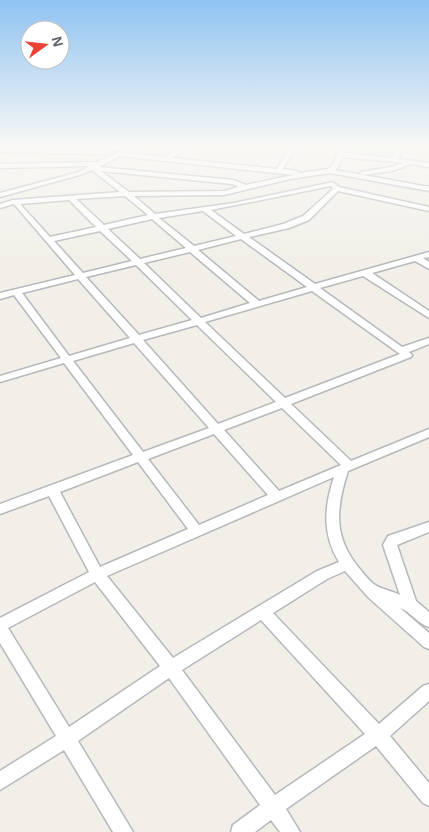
<svg xmlns="http://www.w3.org/2000/svg" width="429" height="832" font-family="Helvetica,sans-serif">
<style>
.green{fill:#c5e8c5}
.lines{fill:none;stroke-linecap:round;stroke-linejoin:round}
.stream{stroke:#aadaff;stroke-width:2}
.street-casing{stroke:#b5b8bc;stroke-width:3}
.street{fill:#fff;fill-rule:evenodd}
</style>
<rect width="100%" height="100%" fill="#f1efe8"/>
<path class="green" d="M 356,146 L 394,146 L 390,158 L 355,154 L 353,153 Z"/>
<g class="lines">
<path class="stream" d="M 0,148 L 67,149"/>
<defs>
<g id="street">
<path d="M 118,146 L 127,146 L 102,154 L 0,152 L 0,148 L 102,150 Z"/>
<path d="M 131,146 L 138,146 L 126,153 L 164,157 L 185,146 L 192,146 L 172,158 L 277,169 L 290,146 L 296,146 L 283,169 L 297,171 L 300,173 L 328,169 L 333,165 L 340,146 L 346,146 L 344,153 L 392,158 L 396,146 L 402,146 L 399,159 L 429,163 L 429,167 L 411,164 L 392,171 L 363,175 L 429,187 L 429,191 L 330,173 L 290,179 L 224,195 L 134,196 L 155,214 L 234,203 L 333,182 L 339,187 L 429,207 L 429,211 L 338,191 L 309,220 L 289,228 L 249,237 L 315,284 L 429,252 L 429,257 L 423,258 L 429,262 L 429,269 L 415,261 L 372,273 L 429,311 L 429,318 L 363,276 L 320,288 L 402,347 L 429,338 L 429,344 L 409,352 L 412,355 L 411,357 L 291,404 L 351,461 L 429,429 L 429,437 L 348,471 C 336,508 333,537 359,568 C 364,574 369,581 375,585 C 381,589 392,591 400,595 L 383,545 L 388,536 L 429,522 L 429,532 L 397,545 L 416,601 L 429,612 L 429,627 C 417,623 411,612 400,608 L 429,633 L 429,649 L 424,647 L 369,598 L 345,571 L 327,579 L 273,613 L 379,724 L 423,686 L 429,684 L 429,701 L 390,736 L 429,783 L 429,806 L 423,803 L 376,746 L 286,809 L 300,832 L 280,832 L 271,820 L 255,832 L 231,832 L 233,825 L 260,805 L 169,678 L 78,741 L 133,832 L 113,832 L 64,750 L 0,790 L 0,771 L 56,736 L 0,643 L 0,618 L 89,572 L 49,496 L 0,514 L 0,504 L 133,455 L 64,363 L 0,382 L 0,376 L 61,358 L 14,295 L 0,299 L 0,293 L 75,275 L 14,204 L 0,208 L 0,204 L 13,200 L 120,192 L 92,170 L 83,174 L 0,197 L 0,193 L 79,172 L 89,166 L 0,168 L 0,164 L 97,162 ZM 120,156 L 293,175 L 246,185 L 233,180 L 99,167 ZM 342,157 L 395,162 L 402,163 L 391,167 L 361,172 L 360,173 L 362,175 L 335,170 L 339,166 ZM 101,171 L 232,184 L 239,187 L 224,191 L 129,192 ZM 331,186 L 333,189 L 303,216 L 283,224 L 244,234 L 211,210 ZM 125,196 L 148,215 L 104,225 L 76,199 ZM 69,200 L 96,227 L 50,237 L 20,204 ZM 203,211 L 236,236 L 194,246 L 159,218 ZM 152,219 L 186,248 L 140,259 L 108,229 ZM 100,231 L 132,261 L 83,273 L 54,241 ZM 241,239 L 307,287 L 259,301 L 198,250 ZM 190,252 L 250,303 L 201,318 L 144,263 ZM 136,265 L 192,320 L 139,335 L 86,277 ZM 78,279 L 130,338 L 69,356 L 22,293 ZM 312,291 L 400,354 L 285,398 L 205,322 ZM 197,325 L 276,402 L 218,424 L 143,340 ZM 134,343 L 209,428 L 143,452 L 73,361 ZM 282,408 L 341,465 L 279,491 L 224,430 ZM 214,434 L 268,495 L 199,525 L 148,459 ZM 138,462 L 188,529 L 100,567 L 60,492 ZM 334,477 C 324,507 322,534 339,562 L 317,571 L 173,658 L 107,576 ZM 95,582 L 160,666 L 69,727 L 8,628 ZM 261,620 L 365,734 L 275,795 L 182,670 Z"/>
</g>
</defs>
<use href="#street" class="street-casing"/>
<use href="#street" class="street"/>
</g>
<linearGradient id="sky" x2="0" y2="1"><stop stop-color="#8fc3f1"/><stop offset="0.56" stop-color="#f9f8f5"/><stop offset="1" stop-color="#f9f8f5" stop-opacity="0"/></linearGradient>
<rect width="429" height="262" fill="url(#sky)"/>
<g transform="translate(45 45) rotate(75)"><circle r="24" fill="#ffffff" stroke="#bfc1c3"/>
<path d="M0-4L9 19L0 12L-9 19Z" fill="#ea4335"/>
<text y="-8" font-size="14" font-weight="bold" text-anchor="middle" fill="#5f6368">N</text>
</g>
</svg>
